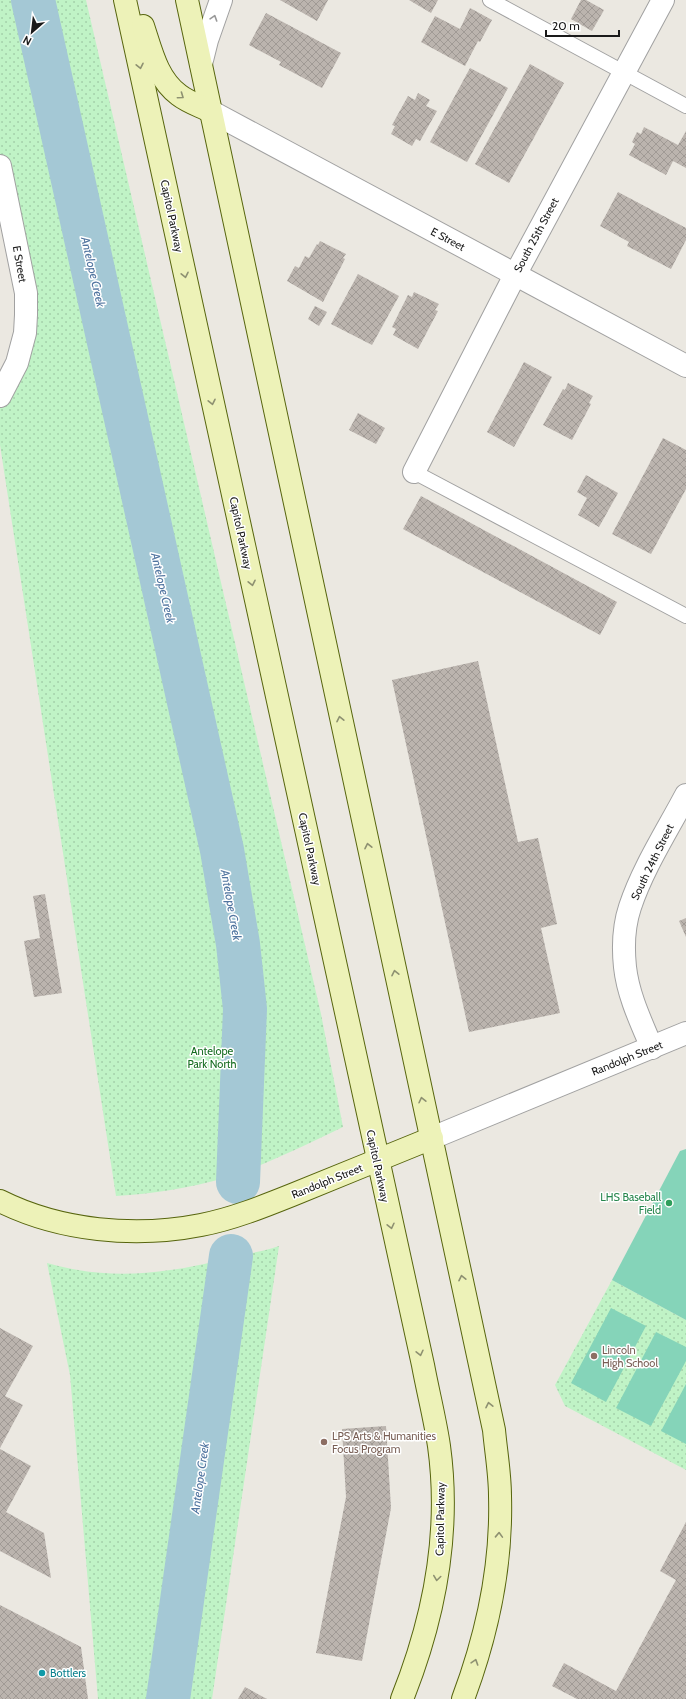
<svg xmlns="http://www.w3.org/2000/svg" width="686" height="1699" font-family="Cabin,sans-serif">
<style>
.park{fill:url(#park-dots)}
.pitch{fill:#85d4b9}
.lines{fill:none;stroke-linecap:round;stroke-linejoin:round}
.river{stroke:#a4c8d5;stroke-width:44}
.building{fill:url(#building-cross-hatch)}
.service-casing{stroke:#a1a1a1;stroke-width:16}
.minor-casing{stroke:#a1a1a1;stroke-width:24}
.tertiary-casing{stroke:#a1a1a1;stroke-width:24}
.secondary-casing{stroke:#57650e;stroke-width:24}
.service{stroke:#fff;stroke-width:14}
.minor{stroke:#fff;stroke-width:22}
.tertiary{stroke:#fff;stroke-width:22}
.secondary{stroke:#edf2b8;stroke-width:22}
.oneway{stroke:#989898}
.oneway2{stroke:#8e9171}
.leisure-dot{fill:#2e9e5b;stroke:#fff;stroke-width:1.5}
.education-dot{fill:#8d6e63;stroke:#fff;stroke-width:1.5}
.culture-dot{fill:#0f9aa8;stroke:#fff;stroke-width:1.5}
.labels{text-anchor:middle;stroke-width:3;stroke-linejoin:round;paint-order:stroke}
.street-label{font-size:11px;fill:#1a1a1a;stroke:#fff}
.park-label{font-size:11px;fill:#156c20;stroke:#fff}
.leisure-label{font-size:11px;fill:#27864d;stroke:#fff;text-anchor:end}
.education-label{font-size:11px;fill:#785e54;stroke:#fff;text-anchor:start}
.culture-label{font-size:11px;fill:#0d838f;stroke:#fff;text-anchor:start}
.water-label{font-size:12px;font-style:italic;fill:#5175a0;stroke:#fff}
</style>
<defs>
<pattern id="park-dots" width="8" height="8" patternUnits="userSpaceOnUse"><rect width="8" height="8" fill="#c0f3c6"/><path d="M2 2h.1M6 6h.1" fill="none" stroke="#a4d0aa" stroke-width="1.8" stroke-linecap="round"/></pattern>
<pattern id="building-cross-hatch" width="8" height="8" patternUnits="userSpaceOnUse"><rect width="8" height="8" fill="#bbb4ae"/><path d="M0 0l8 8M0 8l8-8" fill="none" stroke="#a09a95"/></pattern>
</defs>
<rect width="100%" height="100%" fill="#ebe8e1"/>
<g class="park">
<path d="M 0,0 L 86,0 L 321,1014 L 343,1127 C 305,1145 266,1165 225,1178 C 189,1188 153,1194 116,1196 L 0,445 L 0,396 L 21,347 L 0,166 Z"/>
<path d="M 279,1246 L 212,1699 L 98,1699 L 70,1375 L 47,1263 C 113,1282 169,1273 235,1257 C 250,1253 265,1251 279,1246 Z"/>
<path d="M 612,1280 L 686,1320 L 686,1470 L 565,1406 L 555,1385 Z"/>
</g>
<g class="pitch">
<path d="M 686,1149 L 686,1320 L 612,1280 L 680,1151 Z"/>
<path d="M 611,1308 L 646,1326 L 606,1402 L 571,1383 Z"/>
<path d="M 656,1332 L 686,1347 L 686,1361 L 651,1426 L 616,1408 Z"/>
<path d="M 686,1384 L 686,1444 L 661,1431 Z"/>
</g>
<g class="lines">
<g class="river">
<path d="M 33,0 L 222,850 L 238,944 L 245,1009 L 238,1182"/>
<path d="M 168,1699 L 231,1256"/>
</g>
</g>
<g class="building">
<path d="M 280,0 L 328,0 L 317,21 Z"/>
<path d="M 409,0 L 438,0 L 431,13 Z"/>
<path d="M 581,0 L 586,0 L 604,10 L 592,31 L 571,19 Z"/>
<path d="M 470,8 L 492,20 L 480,42 L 478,41 L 465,66 L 421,42 L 435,16 L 460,29 Z"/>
<path d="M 266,13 L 341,53 L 322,88 L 279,65 L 281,62 L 249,45 Z"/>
<path d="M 530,64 L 564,83 L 509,183 L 475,164 Z"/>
<path d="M 470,68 L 508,88 L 467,162 L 430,142 Z"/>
<path d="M 418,93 L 430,100 L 426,106 L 437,111 L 420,141 L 416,139 L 412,146 L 391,134 L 395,126 L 392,125 L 408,96 L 415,100 Z"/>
<path d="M 644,127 L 678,145 L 686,131 L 686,168 L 673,161 L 666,175 L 629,155 L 635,144 L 632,142 L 637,132 L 641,134 Z"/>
<path d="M 618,192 L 686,228 L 686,240 L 671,269 L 627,246 L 629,242 L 600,226 Z"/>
<path d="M 320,241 L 346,254 L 343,258 L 345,259 L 323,302 L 287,281 L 295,266 L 299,268 L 305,256 L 309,258 L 317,244 L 318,245 Z"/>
<path d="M 358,274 L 399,296 L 372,345 L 331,324 Z"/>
<path d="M 414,292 L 439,304 L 435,310 L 438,311 L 418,349 L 393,335 L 396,329 L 392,327 L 408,295 L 412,297 Z"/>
<path d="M 315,306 L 327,312 L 319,326 L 308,319 Z"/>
<path d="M 524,362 L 552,377 L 514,447 L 487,432 Z"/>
<path d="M 568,383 L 593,396 L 589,403 L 591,404 L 572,440 L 543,425 L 563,389 L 565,390 Z"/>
<path d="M 358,413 L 385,428 L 376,444 L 349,430 Z"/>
<path d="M 663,438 L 686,450 L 686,489 L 651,554 L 612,534 Z"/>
<path d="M 586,475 L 618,493 L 599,527 L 578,515 L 587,498 L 577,492 Z"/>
<path d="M 421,496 L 617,602 L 600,635 L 403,529 Z"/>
<path d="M 478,661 L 518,842 L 538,838 L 557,924 L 541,928 L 560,1013 L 469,1032 L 392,680 Z"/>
<path d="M 45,894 L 62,993 L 34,997 L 24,941 L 40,938 L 33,896 Z"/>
<path d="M 686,918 L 686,937 L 679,921 Z"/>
<path d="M 0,1328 L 33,1346 L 5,1396 L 23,1405 L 0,1448 Z"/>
<path d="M 386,1426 L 391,1508 L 362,1661 L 316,1653 L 346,1497 L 342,1429 Z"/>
<path d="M 0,1449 L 31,1466 L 6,1512 L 44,1533 L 51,1578 L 0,1551 Z"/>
<path d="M 686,1522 L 686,1699 L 577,1699 L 552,1686 L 564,1663 L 616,1691 L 676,1580 L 660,1571 Z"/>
<path d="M 0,1605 L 81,1647 L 88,1699 L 0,1699 Z"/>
<path d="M 245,1687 L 267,1699 L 238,1699 Z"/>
</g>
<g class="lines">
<defs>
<g id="service">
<path d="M 490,0 L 686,106"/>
<path d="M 414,472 L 686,616"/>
</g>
<g id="minor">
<path d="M 210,111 L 686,366"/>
<path d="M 0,166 L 26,293 L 26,315 L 25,333 L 17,363 L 0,396"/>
<path d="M 414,472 L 515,275 L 663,0"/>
<path d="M 652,1048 C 641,1022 628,995 625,967 C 623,948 624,925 630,907 C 643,868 667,831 686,795"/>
</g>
<g id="tertiary">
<path d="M 201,64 L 207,40 L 221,0"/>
<path d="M 432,1138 L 686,1033"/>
</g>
<g id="secondary">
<path d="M 125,0 L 423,1365 C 428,1392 435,1419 439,1446 C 451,1533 434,1619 402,1699"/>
<path d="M 187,0 L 494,1430 C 496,1452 500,1474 500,1496 C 502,1565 487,1635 463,1699"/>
<path d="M 143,26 C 151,50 157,79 179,95 C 188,102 200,106 210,111"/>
<path d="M 0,1201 C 60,1231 135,1238 201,1225 C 232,1219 262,1207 292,1195 C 339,1176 385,1157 432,1138"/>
</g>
</defs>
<use href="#service" class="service-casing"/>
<use href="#minor" class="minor-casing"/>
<use href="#tertiary" class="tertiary-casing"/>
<use href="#secondary" class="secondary-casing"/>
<use href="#service" class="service"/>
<use href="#minor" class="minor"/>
<use href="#tertiary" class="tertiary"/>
<use href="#secondary" class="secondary"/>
</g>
<defs><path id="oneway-chevron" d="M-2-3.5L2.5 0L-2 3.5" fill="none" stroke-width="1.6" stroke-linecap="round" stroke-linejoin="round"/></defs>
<use class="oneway" href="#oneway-chevron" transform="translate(214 18) rotate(-72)"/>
<g class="oneway2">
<use href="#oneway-chevron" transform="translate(140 66) rotate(78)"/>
<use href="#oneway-chevron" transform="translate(181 96) rotate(35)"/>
<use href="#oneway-chevron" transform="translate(185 275) rotate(78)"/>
<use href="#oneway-chevron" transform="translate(212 402) rotate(78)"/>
<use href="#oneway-chevron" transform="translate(252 583) rotate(78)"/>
<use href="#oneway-chevron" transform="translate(340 719) rotate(-102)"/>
<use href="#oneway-chevron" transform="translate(368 846) rotate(-102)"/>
<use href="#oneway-chevron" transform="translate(395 973) rotate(-102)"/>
<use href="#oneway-chevron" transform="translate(422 1100) rotate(-103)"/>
<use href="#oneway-chevron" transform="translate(391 1226) rotate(77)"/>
<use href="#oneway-chevron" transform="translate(462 1278) rotate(-102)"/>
<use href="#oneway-chevron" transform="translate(420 1353) rotate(77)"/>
<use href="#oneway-chevron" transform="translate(489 1405) rotate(-102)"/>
<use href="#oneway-chevron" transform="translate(499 1535) rotate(-88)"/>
<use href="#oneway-chevron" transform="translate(437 1578) rotate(98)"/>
<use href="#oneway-chevron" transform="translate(475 1662) rotate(-72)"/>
</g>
<circle class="leisure-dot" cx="669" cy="1203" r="4"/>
<g class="education-dot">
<circle cx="594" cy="1356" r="4"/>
<circle cx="324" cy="1442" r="4"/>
</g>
<circle class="culture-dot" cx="42" cy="1673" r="4"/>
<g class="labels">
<g class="street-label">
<text transform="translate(172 216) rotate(78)" y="4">Capitol Parkway</text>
<text transform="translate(536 235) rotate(-62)" y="4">South 25th Street</text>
<text transform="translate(448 239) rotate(28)" y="4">E Street</text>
<text transform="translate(20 264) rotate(80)" y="4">E Street</text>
<text transform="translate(241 533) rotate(78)" y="4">Capitol Parkway</text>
<text transform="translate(310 849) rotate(78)" y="4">Capitol Parkway</text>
<text transform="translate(652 862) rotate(-64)" y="4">South 24th Street</text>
<text transform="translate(627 1058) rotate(-22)" y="4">Randolph Street</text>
<text transform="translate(378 1166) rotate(78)" y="4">Capitol Parkway</text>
<text transform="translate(327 1181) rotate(-22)" y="4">Randolph Street</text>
<text transform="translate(440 1519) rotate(-89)" y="4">Capitol Parkway</text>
</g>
<g class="park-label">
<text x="212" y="1055">Antelope<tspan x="212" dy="13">Park North</tspan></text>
</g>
<g class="leisure-label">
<text x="661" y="1201">LHS Baseball<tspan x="661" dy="13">Field</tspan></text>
</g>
<g class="education-label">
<text x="602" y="1354">Lincoln<tspan x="602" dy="13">High School</tspan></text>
<text x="332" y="1440">LPS Arts &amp; Humanities<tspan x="332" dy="13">Focus Program</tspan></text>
</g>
<g class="culture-label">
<text x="50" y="1677">Bottlers</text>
</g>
<g class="water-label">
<text transform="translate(93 272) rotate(77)" y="4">Antelope Creek</text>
<text transform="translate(163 588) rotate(77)" y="4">Antelope Creek</text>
<text transform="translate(231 905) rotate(80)" y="4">Antelope Creek</text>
<text transform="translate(200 1478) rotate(-82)" y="4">Antelope Creek</text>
</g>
</g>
<g transform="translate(32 32) rotate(208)" stroke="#ffffff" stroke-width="3" paint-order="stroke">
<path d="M0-3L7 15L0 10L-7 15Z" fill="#1a1a1a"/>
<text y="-6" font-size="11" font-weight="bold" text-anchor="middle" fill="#1a1a1a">N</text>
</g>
<path d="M546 30v6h73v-6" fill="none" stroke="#1a1a1a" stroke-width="2"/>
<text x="552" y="30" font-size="12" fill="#1a1a1a" stroke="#ffffff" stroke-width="3" paint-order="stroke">20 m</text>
</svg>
